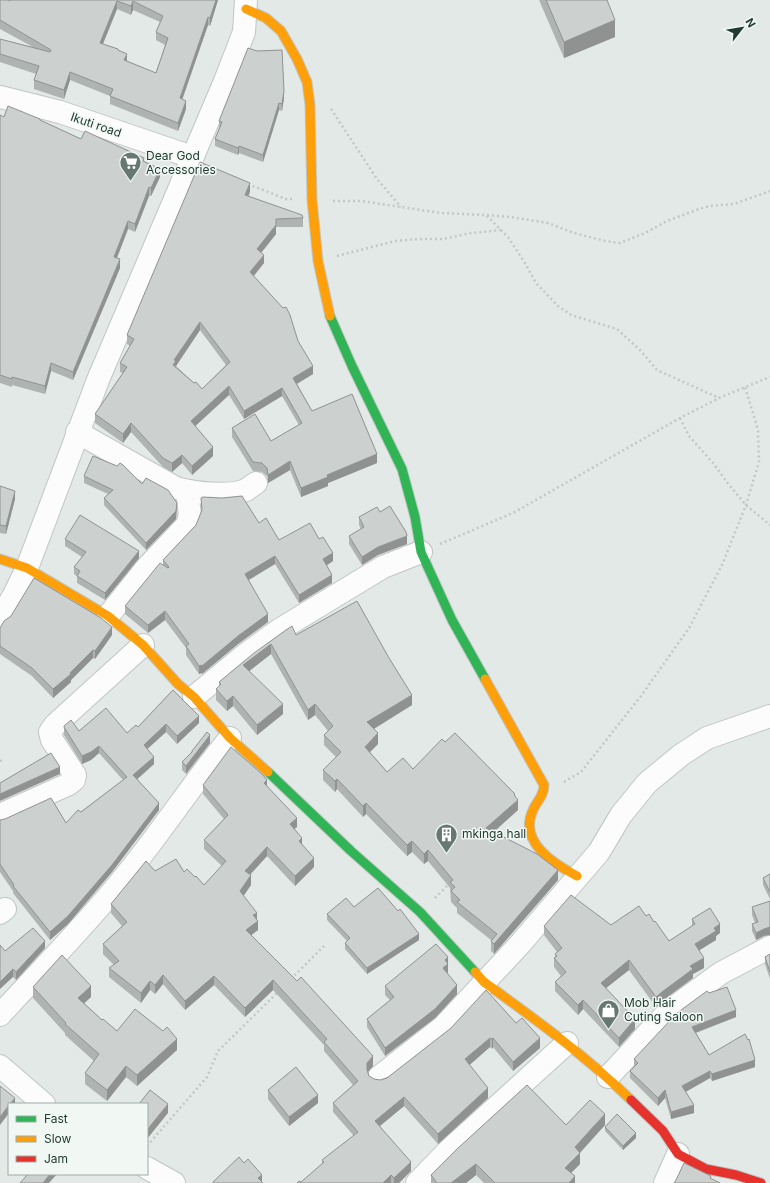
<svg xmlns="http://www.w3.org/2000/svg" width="770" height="1183" font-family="Inter,sans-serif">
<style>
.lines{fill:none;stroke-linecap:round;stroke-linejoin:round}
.street-casing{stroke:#c0c6c3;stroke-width:24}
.fast-casing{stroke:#bfc6c3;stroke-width:11}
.slow-casing{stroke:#bfc6c3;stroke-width:11}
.jam-casing{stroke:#bfc6c3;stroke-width:11}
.path{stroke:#c0c9c4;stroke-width:2.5;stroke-dasharray:2 3;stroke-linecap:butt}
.street{stroke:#fbfcfb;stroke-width:22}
.fast{stroke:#30b455;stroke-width:9}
.slow{stroke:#ff9f0a;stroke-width:9}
.jam{stroke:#e5322d;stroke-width:9}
.wall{fill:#afb4b2;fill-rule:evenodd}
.shaded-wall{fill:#8f9291}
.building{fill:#ccd1cf;stroke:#8f9291;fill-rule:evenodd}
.labels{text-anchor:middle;stroke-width:3;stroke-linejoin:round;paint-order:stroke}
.street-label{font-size:12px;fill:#223b32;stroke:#f1f8f4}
.poi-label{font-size:12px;fill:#223b32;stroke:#f1f8f4;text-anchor:start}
</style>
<rect width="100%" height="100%" fill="#e3e9e6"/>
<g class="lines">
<defs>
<g id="street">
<path d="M 0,97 L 60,112 L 192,157"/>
<path d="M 77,432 L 176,488 C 194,493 229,497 246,490 C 249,488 253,485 256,483"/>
<path d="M 108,616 L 149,565 L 187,525 L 190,515 L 187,491"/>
<path d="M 0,618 L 14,595 L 27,568 L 98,380 L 225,81 L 244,32 L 246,0"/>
<path d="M 194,697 L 246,654 L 279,630 L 383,567 L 421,552"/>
<path d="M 0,815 L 69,784 L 74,780 L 75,775 L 52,740 L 50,732 L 55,725 L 143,645"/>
<path d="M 0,913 L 5,909"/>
<path d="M 0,1015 C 41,970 84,927 122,880 C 160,834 192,784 230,738"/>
<path d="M 0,1066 L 44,1104"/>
<path d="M 379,1077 L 443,1027 L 521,943 L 599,852 L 621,815 L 647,783 L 681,755 L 707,738 L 770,716"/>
<path d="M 608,1077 L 635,1048 L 646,1035 L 669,1011 L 721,973 L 770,947"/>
<path d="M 147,1168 L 174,1183"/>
<path d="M 417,1183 L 448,1151 L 567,1043"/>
<path d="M 665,1183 L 678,1154"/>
</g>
<g id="fast">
<path d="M 330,316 L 352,366 L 402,469 L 415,517 L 421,552 L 452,620 L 485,679"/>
<path d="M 268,772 L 351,851 L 420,912 L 475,972"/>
</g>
<g id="slow">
<path d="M 246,9 L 266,18 L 281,31 L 297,59 L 307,82 L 310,105 L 312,200 L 318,261 L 330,316"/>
<path d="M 0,559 L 27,568 L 108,616 L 143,645 L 178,684 L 194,697 L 230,738 L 268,772"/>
<path d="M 485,679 L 544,785 C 544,796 537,801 533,810 C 518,842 554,864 577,876"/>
<path d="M 475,972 L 484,982 C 535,1019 586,1056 631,1100"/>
</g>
<path id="jam" d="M 631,1100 L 663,1131 L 678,1154 L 706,1169 L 736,1175 L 761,1183"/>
</defs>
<use href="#street" class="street-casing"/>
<use href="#fast" class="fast-casing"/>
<use href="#slow" class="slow-casing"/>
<use href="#jam" class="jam-casing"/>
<g class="path">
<path d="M 331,109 L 377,179 L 401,207"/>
<path d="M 248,184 L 286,199 L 292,199"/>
<path d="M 333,201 L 361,201 L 441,213 L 486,215 L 508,237 L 525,263 L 536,283 L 558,306 L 571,315 L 617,329 L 641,351 L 657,370 L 719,398"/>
<path d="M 487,215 L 511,217 L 548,223 L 574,233 L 605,241 L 620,243 L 645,233 L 667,221 L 699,209 L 710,206 L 734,204 L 770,191"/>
<path d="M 337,256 L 395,241 L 419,239 L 443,239 L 471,233 L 501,230"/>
<path d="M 680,418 L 689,436 L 713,463 L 729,485 L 746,505 L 770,525"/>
<path d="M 440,544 L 513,513 L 680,418 L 719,398 L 770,377"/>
<path d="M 0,760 L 2,762"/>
<path d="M 564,782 L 581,772 L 641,696 L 689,628 L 722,565 L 746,505 L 759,462 L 758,430 L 745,387"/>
<path d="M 435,898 L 450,883"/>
<path d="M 291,979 L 326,944"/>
<path d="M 147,1146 L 207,1077 L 218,1051 L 278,992"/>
</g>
<use href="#street" class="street"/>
<use href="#fast" class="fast"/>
<use href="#slow" class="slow"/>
<use href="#jam" class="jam"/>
</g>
<g class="wall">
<path d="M 0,0 L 10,1 L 218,0 L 210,26 L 208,25 L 182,99 L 186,109 L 178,131 L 110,104 L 110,96 L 70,80 L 64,99 L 34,89 L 34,80 L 36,74 L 0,62 L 0,39 L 33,47 L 0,29 ZM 117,9 L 131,15 L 133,10 L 160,22 L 156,32 L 156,40 L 165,45 L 156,73 L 127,61 L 118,51 L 103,44 Z"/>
<path d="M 539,0 L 607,0 L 615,37 L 564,58 Z"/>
<path d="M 284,98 L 282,111 L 279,110 L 263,162 L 239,153 L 238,155 L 215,146 L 215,139 L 219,128 L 219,121 Z"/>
<path d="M 0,115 L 4,117 L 40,121 L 81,139 L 144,161 L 160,177 L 151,196 L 149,196 L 135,232 L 128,229 L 117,258 L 120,268 L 73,380 L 51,371 L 45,394 L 12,385 L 12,387 L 0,383 Z"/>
<path d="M 250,192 L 248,196 L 303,218 L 303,227 L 276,227 L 276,234 L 261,253 L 264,263 L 253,276 L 298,341 L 313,374 L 297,384 L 312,411 L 377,463 L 328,483 L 328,486 L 301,497 L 290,470 L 268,483 L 267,476 L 262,472 L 253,471 L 232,437 L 232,428 L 271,441 L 299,425 L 282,396 L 244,419 L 229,395 L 195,426 L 213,456 L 192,475 L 182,463 L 172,472 L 163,467 L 131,432 L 123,443 L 95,423 L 95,414 L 123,373 L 120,372 L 120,363 L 130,346 L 127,344 L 127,335 ZM 200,330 L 226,365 L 202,389 L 194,383 L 176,366 Z"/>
<path d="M 84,476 L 142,484 L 177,510 L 176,519 L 146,550 L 104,505 L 104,498 L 108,494 L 84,483 Z"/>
<path d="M 0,486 L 15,499 L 6,534 L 0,533 Z"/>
<path d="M 201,498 L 259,523 L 279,540 L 319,539 L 333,561 L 326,565 L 332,583 L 299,603 L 275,564 L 249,580 L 268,622 L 238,644 L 202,674 L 202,673 L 199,674 L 186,655 L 186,648 L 165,620 L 148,633 L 125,614 L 125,606 L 163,565 L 163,560 L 196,525 L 202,511 Z"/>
<path d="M 380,512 L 407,544 L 378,555 L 362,565 L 349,544 L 349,536 L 361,529 L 359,525 L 359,517 Z"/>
<path d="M 65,539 L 139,558 L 105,600 L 77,583 L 77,576 L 74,574 L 74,567 L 82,557 L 65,546 Z"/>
<path d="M 0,628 L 112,635 L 95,659 L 93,658 L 71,680 L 71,682 L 53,698 L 32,676 L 0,654 Z"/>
<path d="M 286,630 L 296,635 L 412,705 L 374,729 L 378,744 L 370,752 L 387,772 L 413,769 L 445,742 L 515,796 L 518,810 L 493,832 L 558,880 L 494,954 L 491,951 L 491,940 L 457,913 L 457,908 L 451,902 L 450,888 L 428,861 L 424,864 L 412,852 L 407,856 L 366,814 L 363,817 L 337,789 L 335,792 L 323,780 L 323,770 L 336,757 L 324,745 L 324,735 L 328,731 L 315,715 L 308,720 L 271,654 L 249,671 L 283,714 L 257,735 L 233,706 L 227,711 L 216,700 L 216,689 L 219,686 L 219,682 Z"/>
<path d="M 173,690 L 199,723 L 177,744 L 166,732 L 147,749 L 154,764 L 137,779 L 159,810 L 112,872 L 68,924 L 50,940 L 13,893 L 13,891 L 0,872 L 0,820 L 66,823 L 123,780 L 99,753 L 91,760 L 82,764 L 64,735 L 64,727 L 79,731 L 127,733 L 138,727 Z"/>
<path d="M 210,743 L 186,774 L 182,770 L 182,762 L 192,753 L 192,751 Z"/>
<path d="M 203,785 L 267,787 L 297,827 L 294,829 L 314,867 L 295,886 L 267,856 L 250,875 L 251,885 L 243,896 L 257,919 L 258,930 L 251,935 L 373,1066 L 368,1072 L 369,1076 L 374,1079 L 380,1080 L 516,1023 L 540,1048 L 513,1071 L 493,1047 L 492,1049 L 490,1047 L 469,1065 L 488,1098 L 438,1144 L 404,1106 L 380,1126 L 411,1171 L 399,1183 L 297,1183 L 301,1182 L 322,1164 L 322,1160 L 354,1136 L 333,1112 L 333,1103 L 353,1085 L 324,1051 L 324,1045 L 273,990 L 245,1017 L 214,985 L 185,1010 L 163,984 L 155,994 L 150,990 L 141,1003 L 109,977 L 109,968 L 114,965 L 103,954 L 103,944 L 122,926 L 111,913 L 111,904 L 155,871 L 184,872 L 195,877 L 204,885 L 222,866 L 204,849 L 204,840 L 224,819 L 203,794 Z"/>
<path d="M 770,874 L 770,899 L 763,885 L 763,878 Z"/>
<path d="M 354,907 L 419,940 L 367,974 L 345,949 L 345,943 L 347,941 L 327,920 L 327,914 Z"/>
<path d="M 752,907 L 764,936 L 756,940 L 752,931 L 752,924 L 755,923 L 752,915 Z"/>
<path d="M 692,919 L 720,933 L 716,936 L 716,940 L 699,950 L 704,968 L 693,974 L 693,978 L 662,1001 L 656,1007 L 629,970 L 606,988 L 635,1029 L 619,1047 L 583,1009 L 578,1015 L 555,991 L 555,982 L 561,976 L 554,967 L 554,958 L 555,957 L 555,954 L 557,952 L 544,935 L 544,926 L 611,925 L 669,941 L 692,926 Z"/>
<path d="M 45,948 L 16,980 L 13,977 L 5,951 Z"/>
<path d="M 770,954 L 770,979 L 765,964 L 765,957 Z"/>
<path d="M 448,957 L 448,972 L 447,973 L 457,994 L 435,1018 L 385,1056 L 367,1027 L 367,1019 L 390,1000 L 385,995 L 385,986 Z"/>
<path d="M 33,987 L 91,997 L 84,1003 L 102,1020 L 117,1031 L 177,1050 L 137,1086 L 126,1077 L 107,1101 L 85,1084 L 85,1073 L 94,1061 L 65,1035 L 65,1033 L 33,998 Z"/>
<path d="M 709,993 L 736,1017 L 696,1033 L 709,1055 L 748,1040 L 755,1067 L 712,1081 L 710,1078 L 685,1092 L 694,1113 L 671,1119 L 665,1098 L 658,1106 L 630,1078 L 630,1071 L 634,1067 L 634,1059 Z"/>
<path d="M 268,1090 L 318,1103 L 289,1126 L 268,1099 Z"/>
<path d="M 566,1125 L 605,1125 L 580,1153 L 580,1164 L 571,1173 L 575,1183 L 484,1183 L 476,1175 L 466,1183 L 431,1183 L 431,1175 Z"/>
<path d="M 605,1127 L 636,1138 L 623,1150 L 605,1131 Z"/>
</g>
<g class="shaded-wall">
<path d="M 216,0 L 218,0 L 210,26 L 210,18 Z"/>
<path d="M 117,1 L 117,9 L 100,51 L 100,43 Z"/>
<path d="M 133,1 L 133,10 L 131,15 L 131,6 Z"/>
<path d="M 208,17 L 208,25 L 180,106 L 180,98 Z"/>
<path d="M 615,20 L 615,37 L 564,58 L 564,42 Z"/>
<path d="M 127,54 L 127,62 L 124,60 Z"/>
<path d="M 70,72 L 70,80 L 64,99 L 64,90 Z"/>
<path d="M 284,91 L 284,98 L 282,111 L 282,104 Z"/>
<path d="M 186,101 L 186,109 L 178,131 L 178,123 Z"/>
<path d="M 279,103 L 279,110 L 263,162 L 263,155 Z"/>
<path d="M 239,146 L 239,153 L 238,155 L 238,148 Z"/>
<path d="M 160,169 L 160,177 L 151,196 L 151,188 Z"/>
<path d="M 250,183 L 250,192 L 245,204 L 245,195 Z"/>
<path d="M 149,187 L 149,196 L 135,232 L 135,224 Z"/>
<path d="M 128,221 L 128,229 L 114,265 L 114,257 Z"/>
<path d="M 276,225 L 276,234 L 257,258 L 257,249 Z"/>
<path d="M 264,255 L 264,263 L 250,281 L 250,272 Z"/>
<path d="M 120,259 L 120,268 L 73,380 L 73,372 Z"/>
<path d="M 200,322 L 200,330 L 176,366 L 173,365 L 174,360 Z"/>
<path d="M 51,363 L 51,371 L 45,394 L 45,386 Z"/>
<path d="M 313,366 L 313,374 L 293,386 L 293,378 Z"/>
<path d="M 229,386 L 229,395 L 191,430 L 191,421 Z"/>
<path d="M 282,388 L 282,396 L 244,419 L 244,411 Z"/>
<path d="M 131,423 L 131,432 L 123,443 L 123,434 Z"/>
<path d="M 213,447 L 213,456 L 192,475 L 192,466 Z"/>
<path d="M 377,454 L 377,463 L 328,483 L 328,486 L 301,497 L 301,488 L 327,475 Z"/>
<path d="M 182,455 L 182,463 L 172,472 L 172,463 Z"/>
<path d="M 290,461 L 290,470 L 268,483 L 268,475 Z"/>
<path d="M 15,491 L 15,499 L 6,534 L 6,526 Z"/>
<path d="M 177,503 L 176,519 L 146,550 L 146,543 Z"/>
<path d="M 407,536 L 407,544 L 378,555 L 362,565 L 362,557 L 378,547 Z"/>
<path d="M 139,551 L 139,558 L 105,600 L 105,593 Z"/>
<path d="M 333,553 L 333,561 L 323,568 L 323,559 Z"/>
<path d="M 275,556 L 275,564 L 245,582 L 245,574 Z"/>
<path d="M 332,575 L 332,583 L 299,603 L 299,595 Z"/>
<path d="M 165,611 L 165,620 L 148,633 L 148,625 Z"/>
<path d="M 268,614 L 268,622 L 238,644 L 202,674 L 202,666 L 238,636 Z"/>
<path d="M 112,627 L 112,635 L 95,659 L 95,651 Z"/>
<path d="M 271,644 L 271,654 L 243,676 L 243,665 Z"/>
<path d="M 93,650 L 93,658 L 71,680 L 71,682 L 53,698 L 53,689 Z"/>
<path d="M 202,665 L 202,673 L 199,674 L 199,666 Z"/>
<path d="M 412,695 L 412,705 L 367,733 L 367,722 Z"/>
<path d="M 233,696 L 233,706 L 227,711 L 227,701 Z"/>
<path d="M 283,704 L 283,714 L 257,735 L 257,725 Z"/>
<path d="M 315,704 L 315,715 L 308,720 L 308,710 Z"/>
<path d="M 199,716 L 199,723 L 177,744 L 177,736 Z"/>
<path d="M 166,724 L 166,732 L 144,752 L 144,745 Z"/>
<path d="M 378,733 L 378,744 L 365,757 L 365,747 Z"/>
<path d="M 210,735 L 210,743 L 186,774 L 186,766 Z"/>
<path d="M 99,746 L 99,753 L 91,760 L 82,764 L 82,756 Z"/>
<path d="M 154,757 L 154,764 L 133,783 L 133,775 Z"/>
<path d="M 60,767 L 60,774 L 0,801 L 0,794 Z"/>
<path d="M 337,779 L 337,789 L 335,792 L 335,781 Z"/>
<path d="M 267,780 L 267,790 L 264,783 Z"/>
<path d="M 515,794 L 515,802 L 518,800 L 518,810 L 486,839 L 486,828 Z"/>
<path d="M 159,803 L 159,810 L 112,872 L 68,924 L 50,940 L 50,932 Z"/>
<path d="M 366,803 L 366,814 L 363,817 L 363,806 Z"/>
<path d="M 297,818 L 297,827 L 290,833 L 290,824 Z"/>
<path d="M 302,838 L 302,847 L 299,841 Z"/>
<path d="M 412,841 L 412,852 L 407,856 L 407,845 Z"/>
<path d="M 267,847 L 267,856 L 245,880 L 245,871 Z"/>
<path d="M 428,850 L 428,861 L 424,864 L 424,854 Z"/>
<path d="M 314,858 L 314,867 L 295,886 L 295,876 Z"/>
<path d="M 558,870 L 558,880 L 494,954 L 494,944 Z"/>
<path d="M 251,875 L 251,885 L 240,901 L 240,891 Z"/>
<path d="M 257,913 L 257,922 L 258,921 L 258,930 L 246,939 L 246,930 L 253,915 Z"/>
<path d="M 720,924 L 720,933 L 716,936 L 716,940 L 695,953 L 695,944 L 714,928 Z"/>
<path d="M 770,927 L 770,935 L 764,936 L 756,940 L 756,933 L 764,929 Z"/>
<path d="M 419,934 L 419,940 L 367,974 L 367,968 Z"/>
<path d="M 45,941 L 45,948 L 16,980 L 16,972 Z"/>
<path d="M 448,957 L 448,972 L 443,977 L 443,968 L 445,960 Z"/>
<path d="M 704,958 L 704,968 L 693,974 L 693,978 L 662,1001 L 656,1007 L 656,997 L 690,966 Z"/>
<path d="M 629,960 L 629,970 L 601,992 L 601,983 Z"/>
<path d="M 13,969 L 13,977 L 0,989 L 0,982 Z"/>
<path d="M 163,975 L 163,984 L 155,994 L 155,985 Z"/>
<path d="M 214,976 L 214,985 L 185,1010 L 185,1001 Z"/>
<path d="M 273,980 L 273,990 L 245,1017 L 245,1008 Z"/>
<path d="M 150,981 L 150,990 L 141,1003 L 141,993 Z"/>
<path d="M 457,985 L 457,994 L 435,1018 L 385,1056 L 385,1048 Z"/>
<path d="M 91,986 L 91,997 L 78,1009 L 78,998 Z"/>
<path d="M 583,1000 L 583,1009 L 578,1015 L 578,1005 Z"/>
<path d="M 736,1010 L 736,1017 L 692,1034 L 692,1027 Z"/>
<path d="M 635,1019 L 635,1029 L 619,1047 L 619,1038 Z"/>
<path d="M 490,1038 L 490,1047 L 465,1069 L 465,1059 Z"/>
<path d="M 493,1038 L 493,1047 L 492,1049 L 492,1039 Z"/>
<path d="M 540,1038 L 540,1048 L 513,1071 L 513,1062 Z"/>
<path d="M 177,1039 L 177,1050 L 137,1086 L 137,1075 Z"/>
<path d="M 373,1056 L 373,1066 L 367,1073 L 367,1063 Z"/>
<path d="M 755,1060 L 755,1067 L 712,1081 L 712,1074 Z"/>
<path d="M 126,1066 L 126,1077 L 107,1101 L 107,1090 Z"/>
<path d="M 710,1071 L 710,1078 L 682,1094 L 682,1086 Z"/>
<path d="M 488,1088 L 488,1098 L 438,1144 L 438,1134 Z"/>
<path d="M 665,1090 L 665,1098 L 658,1106 L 658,1098 Z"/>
<path d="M 318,1095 L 318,1103 L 289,1126 L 289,1117 Z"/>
<path d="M 404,1097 L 404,1106 L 375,1130 L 375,1121 Z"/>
<path d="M 15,1098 L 15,1104 L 10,1104 Z"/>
<path d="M 168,1104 L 168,1113 L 147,1139 L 147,1130 Z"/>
<path d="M 9,1105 L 9,1113 L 0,1125 L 0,1117 Z"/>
<path d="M 694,1105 L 694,1113 L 671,1119 L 671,1112 Z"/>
<path d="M 605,1114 L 605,1125 L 575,1158 L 575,1147 Z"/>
<path d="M 636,1133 L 636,1138 L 623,1150 L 623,1146 Z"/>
<path d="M 580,1153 L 580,1164 L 565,1179 L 565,1168 Z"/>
<path d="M 411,1162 L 411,1171 L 399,1183 L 394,1183 L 394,1178 Z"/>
<path d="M 476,1164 L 476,1175 L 466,1183 L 451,1183 Z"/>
<path d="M 50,1174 L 57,1174 L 49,1183 L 43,1183 Z"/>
<path d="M 262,1175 L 262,1183 L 258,1178 Z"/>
<path d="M 391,1175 L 391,1183 L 383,1183 Z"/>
<path d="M 575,1176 L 575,1183 L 569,1183 Z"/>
</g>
<g class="building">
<path d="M 0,0 L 8,0 L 10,1 L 10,0 L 216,0 L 210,18 L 208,17 L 180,98 L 186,101 L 178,123 L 110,96 L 113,89 L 70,72 L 64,90 L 34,80 L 39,66 L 0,54 L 0,39 L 50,52 L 51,50 L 0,20 ZM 117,1 L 131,6 L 133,1 L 163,16 L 156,32 L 168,38 L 156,73 L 124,60 L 127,54 L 118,50 L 118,49 L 100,43 Z"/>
<path d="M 546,0 L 607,0 L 615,20 L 564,42 Z"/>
<path d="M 248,48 L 257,51 L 282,50 L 284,91 L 282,104 L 279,103 L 263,155 L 239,146 L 238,148 L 215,139 L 222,122 L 219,121 Z"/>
<path d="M 8,106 L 40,119 L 40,120 L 81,139 L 85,131 L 144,158 L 143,161 L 160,169 L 151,188 L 149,187 L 135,224 L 128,221 L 114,257 L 120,259 L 73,372 L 51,363 L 45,386 L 12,377 L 12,379 L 0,375 L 0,115 L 4,117 Z"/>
<path d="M 200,162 L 250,183 L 245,195 L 302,215 L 303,218 L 276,219 L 276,225 L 257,249 L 264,255 L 250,272 L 283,308 L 286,307 L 290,315 L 298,341 L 313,366 L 293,378 L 312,411 L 352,394 L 377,454 L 327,475 L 328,477 L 301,488 L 290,461 L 268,475 L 267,468 L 262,463 L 253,462 L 232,428 L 255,414 L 271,441 L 302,423 L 282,388 L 244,411 L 229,386 L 191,421 L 213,447 L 192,466 L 182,455 L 172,463 L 163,458 L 131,423 L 123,434 L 95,414 L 127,367 L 120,363 L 134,339 L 127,335 ZM 200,322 L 230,362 L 202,389 L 196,382 L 194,383 L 173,365 L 176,361 L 174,360 Z"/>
<path d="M 93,456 L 117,466 L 120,463 L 123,465 L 142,484 L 146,478 L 168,490 L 177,503 L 176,511 L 146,543 L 104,498 L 113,490 L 84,476 Z"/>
<path d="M 0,486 L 15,491 L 6,526 L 0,525 Z"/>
<path d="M 242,496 L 259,523 L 266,518 L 279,540 L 310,523 L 319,539 L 323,537 L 333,553 L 323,559 L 332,575 L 299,595 L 275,556 L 245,574 L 268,614 L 238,636 L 202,666 L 202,665 L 199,666 L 186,646 L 189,644 L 165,611 L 148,625 L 125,606 L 160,563 L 168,568 L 169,567 L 163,560 L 196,525 L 202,510 L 201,498 L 203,497 L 222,498 Z"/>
<path d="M 390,506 L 406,532 L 407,536 L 378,547 L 362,557 L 349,536 L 364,527 L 359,517 L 377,507 L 380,512 Z"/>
<path d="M 80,515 L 139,551 L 105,593 L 77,576 L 80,571 L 74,567 L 86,552 L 65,539 Z"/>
<path d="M 34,578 L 101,618 L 112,627 L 95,651 L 93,650 L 70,673 L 71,674 L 53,689 L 32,668 L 0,646 L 0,628 L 4,621 L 11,616 Z"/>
<path d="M 357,601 L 389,658 L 412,695 L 367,722 L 378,733 L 365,747 L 387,772 L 403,758 L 413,769 L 442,739 L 445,742 L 455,733 L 515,794 L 514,795 L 518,800 L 486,828 L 537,854 L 558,870 L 494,944 L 491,941 L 497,934 L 457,902 L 460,900 L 451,891 L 455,887 L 450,882 L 453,880 L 428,850 L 424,854 L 412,841 L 407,845 L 366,803 L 363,806 L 337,779 L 335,781 L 323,770 L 341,752 L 324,735 L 333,726 L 315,704 L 308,710 L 271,644 L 243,665 L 283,704 L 257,725 L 233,696 L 227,701 L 216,689 L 221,684 L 219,682 L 254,653 L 286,630 L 292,626 L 296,635 Z"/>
<path d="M 173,690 L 199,716 L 177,736 L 166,724 L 144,745 L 154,757 L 133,775 L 159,803 L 112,865 L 68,916 L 50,932 L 13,886 L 14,885 L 0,864 L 0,820 L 5,819 L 51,798 L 66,823 L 78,810 L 81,812 L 127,777 L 99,746 L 91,752 L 82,756 L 64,727 L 64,726 L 71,720 L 79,731 L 106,708 L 127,733 L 136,725 L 138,727 Z"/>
<path d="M 207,732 L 210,735 L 186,766 L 182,762 L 192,752 L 192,751 Z"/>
<path d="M 231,747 L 262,774 L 267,780 L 264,783 L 297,818 L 290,824 L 302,838 L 299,841 L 314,858 L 295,876 L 267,847 L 245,871 L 251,875 L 240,891 L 257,913 L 253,915 L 258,921 L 246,930 L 297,981 L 301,977 L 373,1056 L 367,1063 L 367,1070 L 369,1076 L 374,1079 L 380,1080 L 387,1078 L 451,1028 L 486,990 L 516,1023 L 522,1018 L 540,1038 L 513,1062 L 493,1038 L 492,1039 L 490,1038 L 465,1059 L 488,1088 L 438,1134 L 404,1097 L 375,1121 L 411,1162 L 394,1178 L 391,1175 L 383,1183 L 297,1183 L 299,1181 L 301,1182 L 324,1162 L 322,1160 L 358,1132 L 333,1103 L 358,1081 L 324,1042 L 327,1039 L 273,980 L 245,1008 L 214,976 L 185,1001 L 163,975 L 155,985 L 150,981 L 141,993 L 109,968 L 119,961 L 103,944 L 127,922 L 111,904 L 146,861 L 155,871 L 176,859 L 184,872 L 187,869 L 195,877 L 196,876 L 204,885 L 226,861 L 204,840 L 228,815 L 203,785 Z"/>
<path d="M 51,753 L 60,767 L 0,794 L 0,783 Z"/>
<path d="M 770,874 L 770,892 L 763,878 Z"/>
<path d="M 378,888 L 398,911 L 400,909 L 419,934 L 367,968 L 345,943 L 350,938 L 327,914 L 346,898 L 354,907 Z"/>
<path d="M 571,895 L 611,925 L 639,906 L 646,916 L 649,914 L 654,922 L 655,921 L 669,941 L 695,924 L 692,919 L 710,908 L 720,924 L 714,928 L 716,931 L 695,944 L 704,958 L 690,966 L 693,969 L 662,992 L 656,997 L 629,960 L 601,983 L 635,1019 L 619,1038 L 583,1000 L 578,1005 L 555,982 L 566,972 L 554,958 L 557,956 L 555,954 L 562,948 L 544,926 Z"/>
<path d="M 770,901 L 770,927 L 764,929 L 756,933 L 752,924 L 758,922 L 752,907 Z"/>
<path d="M 33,928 L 45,941 L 16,972 L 13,969 L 0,982 L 0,945 L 5,951 Z"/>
<path d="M 436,944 L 448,957 L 445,960 L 448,964 L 443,968 L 457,985 L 435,1009 L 385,1048 L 367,1019 L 394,997 L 385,986 Z"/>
<path d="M 770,954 L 770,972 L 765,957 Z"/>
<path d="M 62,955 L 91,986 L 78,998 L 102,1020 L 103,1019 L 117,1031 L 135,1009 L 163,1031 L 167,1027 L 177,1039 L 137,1075 L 126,1066 L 107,1090 L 85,1073 L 99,1054 L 65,1024 L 66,1023 L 33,987 Z"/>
<path d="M 727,987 L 736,1010 L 692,1027 L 709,1055 L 745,1034 L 748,1040 L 749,1039 L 755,1060 L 712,1074 L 710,1071 L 682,1086 L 694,1105 L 671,1112 L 665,1090 L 658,1098 L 630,1071 L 638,1063 L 634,1059 L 677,1013 L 707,991 L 709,993 Z"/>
<path d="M 296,1067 L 318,1095 L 289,1117 L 268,1090 Z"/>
<path d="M 527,1085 L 566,1125 L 590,1100 L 605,1114 L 575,1147 L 580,1153 L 565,1168 L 575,1176 L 569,1183 L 495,1183 L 476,1164 L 451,1183 L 437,1183 L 431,1175 L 457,1149 Z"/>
<path d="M 0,1086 L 15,1098 L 10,1104 L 9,1104 L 9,1105 L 0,1117 Z"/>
<path d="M 150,1090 L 168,1104 L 147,1130 L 147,1104 L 139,1104 Z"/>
<path d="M 617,1114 L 636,1133 L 623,1146 L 605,1127 Z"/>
<path d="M 239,1157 L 244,1163 L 248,1159 L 262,1175 L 258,1178 L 263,1183 L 213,1183 L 213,1182 Z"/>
<path d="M 684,1163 L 711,1176 L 710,1178 L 720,1183 L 674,1183 L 676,1180 Z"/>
<path d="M 28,1174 L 50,1174 L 43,1183 L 20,1183 Z"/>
</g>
<defs>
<symbol id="supermarket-pin" viewBox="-11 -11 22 30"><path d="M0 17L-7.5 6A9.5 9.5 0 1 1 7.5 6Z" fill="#667871" stroke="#f1f8f4"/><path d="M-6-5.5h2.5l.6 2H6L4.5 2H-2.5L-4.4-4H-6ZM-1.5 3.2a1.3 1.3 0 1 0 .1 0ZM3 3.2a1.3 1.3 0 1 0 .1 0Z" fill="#fff"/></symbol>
<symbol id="building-pin" viewBox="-11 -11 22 30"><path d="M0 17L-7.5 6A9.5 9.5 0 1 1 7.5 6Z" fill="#667871" stroke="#f1f8f4"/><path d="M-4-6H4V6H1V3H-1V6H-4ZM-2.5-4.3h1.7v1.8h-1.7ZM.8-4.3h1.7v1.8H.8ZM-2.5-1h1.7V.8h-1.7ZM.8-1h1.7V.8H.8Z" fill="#fff"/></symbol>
<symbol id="shop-pin" viewBox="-11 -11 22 30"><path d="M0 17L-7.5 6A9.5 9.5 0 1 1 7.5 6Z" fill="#667871" stroke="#f1f8f4"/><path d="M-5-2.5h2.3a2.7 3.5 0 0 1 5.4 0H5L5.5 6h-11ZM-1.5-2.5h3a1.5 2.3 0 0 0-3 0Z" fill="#fff"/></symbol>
</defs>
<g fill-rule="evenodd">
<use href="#supermarket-pin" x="118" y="150" width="25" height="34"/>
<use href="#building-pin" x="434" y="822" width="25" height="34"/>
<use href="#shop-pin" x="596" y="998" width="25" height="34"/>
</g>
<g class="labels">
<g class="street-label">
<text transform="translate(96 125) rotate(19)" y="4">Ikuti road</text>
</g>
<g class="poi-label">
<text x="146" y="160">Dear God<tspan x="146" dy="14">Accessories</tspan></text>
<text x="462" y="838">mkinga hall</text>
<text x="624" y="1007">Mob Hair<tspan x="624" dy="14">Cuting Saloon</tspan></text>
</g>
</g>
<rect x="8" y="1103" width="140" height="72" fill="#f1f8f4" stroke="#9eaca6"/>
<rect x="16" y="1116" width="20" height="6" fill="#30b455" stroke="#9eaca6"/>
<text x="44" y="1123" font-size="12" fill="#223b32">Fast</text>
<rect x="16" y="1136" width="20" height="6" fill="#ff9f0a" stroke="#9eaca6"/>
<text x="44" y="1143" font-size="12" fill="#223b32">Slow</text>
<rect x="16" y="1156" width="20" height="6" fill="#e5322d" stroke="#9eaca6"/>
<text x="44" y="1163" font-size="12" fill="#223b32">Jam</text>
<g transform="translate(742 28) rotate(59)" stroke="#f1f8f4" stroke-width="3" paint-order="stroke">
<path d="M0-3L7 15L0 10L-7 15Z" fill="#223b32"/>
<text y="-6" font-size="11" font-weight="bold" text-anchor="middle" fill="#223b32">N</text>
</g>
</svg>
